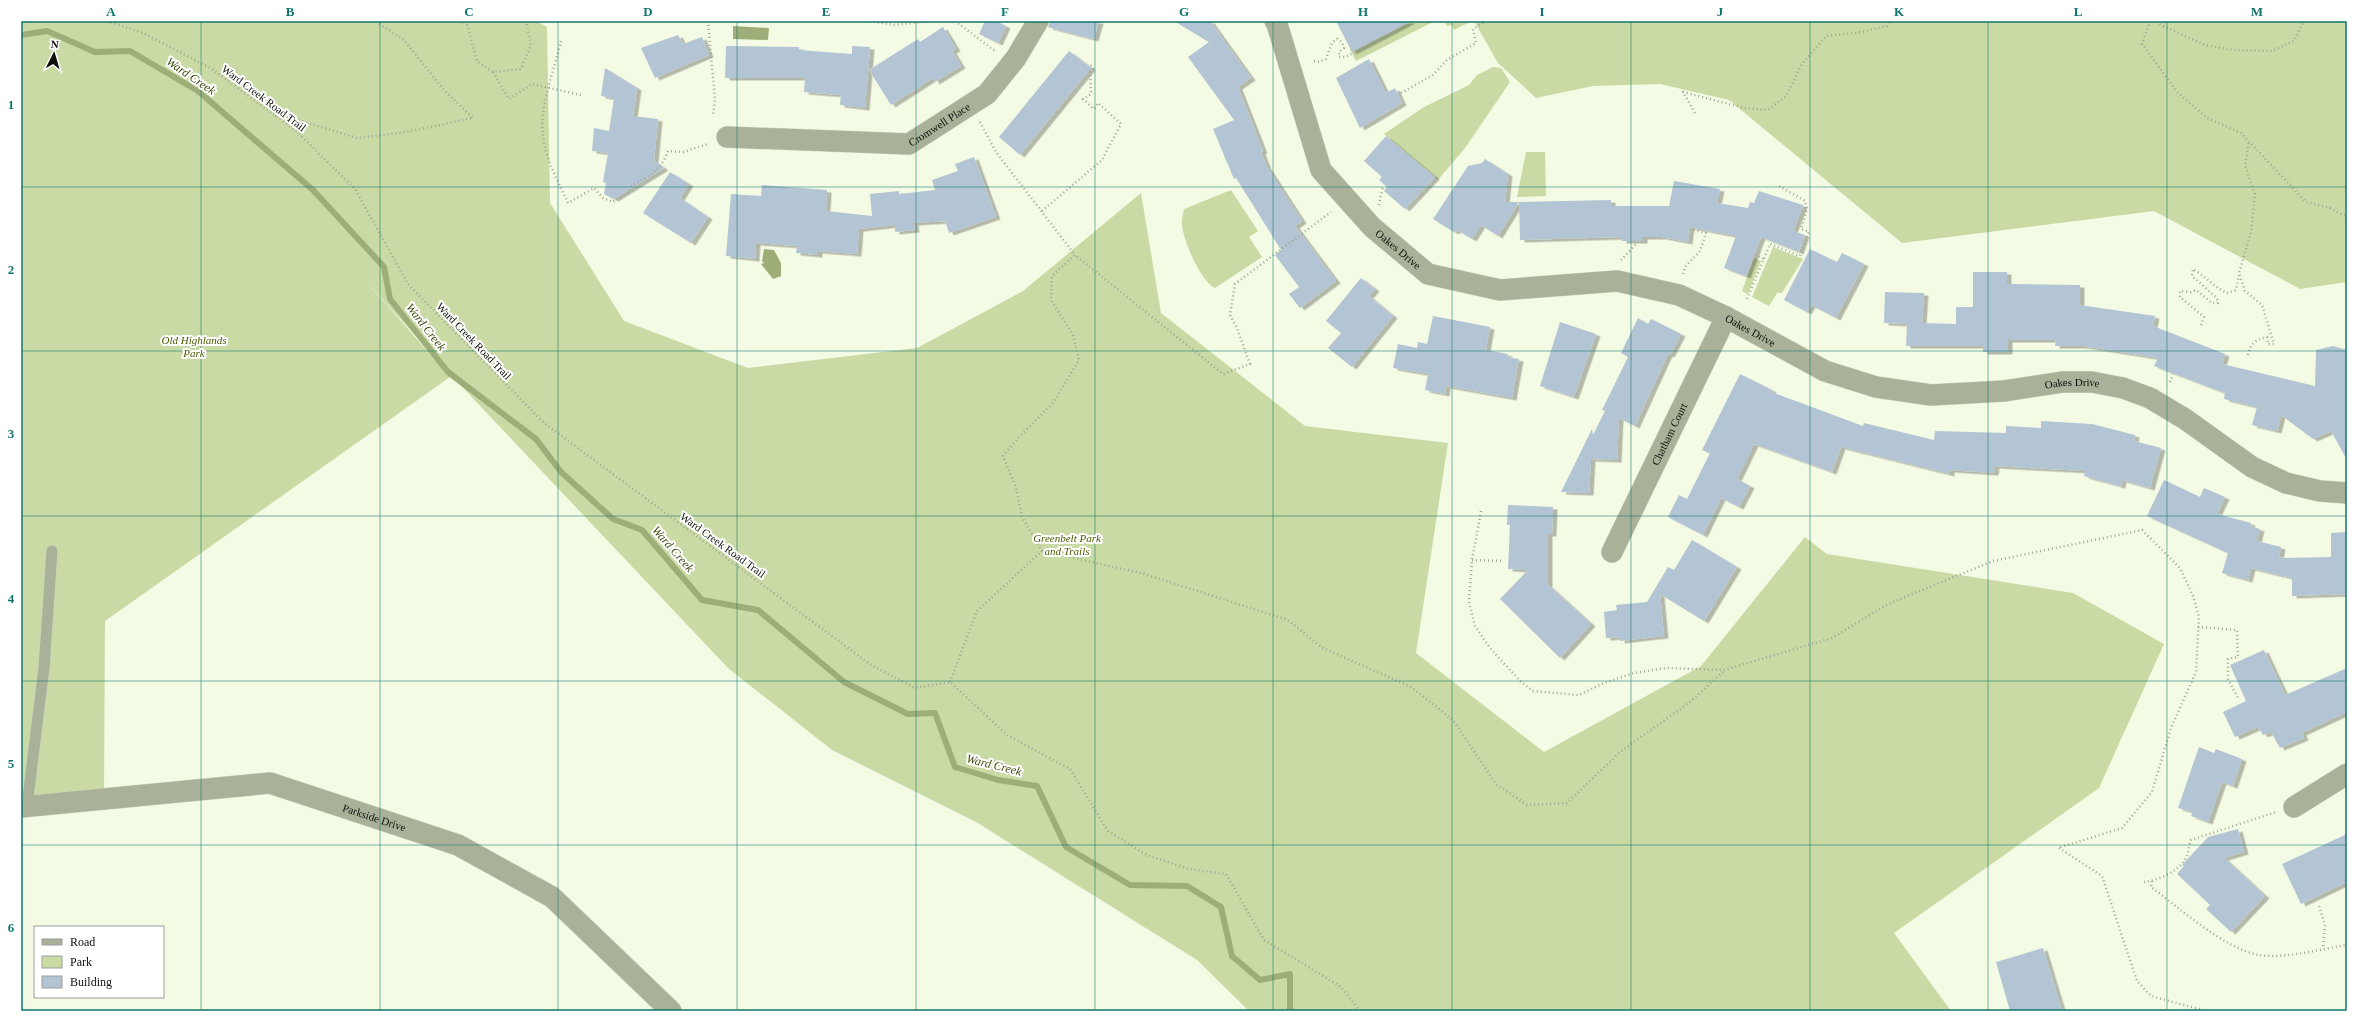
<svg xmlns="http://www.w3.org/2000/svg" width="2368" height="1032" font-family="'Times New Roman',serif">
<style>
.green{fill:#c9daa4}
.water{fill:#9eae78}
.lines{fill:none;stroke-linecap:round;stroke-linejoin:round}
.stream{stroke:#9eae78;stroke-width:6}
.building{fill:#b3c4d4;filter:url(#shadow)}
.service-casing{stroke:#cfd5c2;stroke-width:12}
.minor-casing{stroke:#cfd5c2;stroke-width:22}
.path{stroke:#a1a696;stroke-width:2.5;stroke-dasharray:1 3;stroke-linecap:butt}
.service{stroke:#aab199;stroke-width:11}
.minor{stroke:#aab199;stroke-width:21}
.grid{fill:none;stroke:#0f766e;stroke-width:1;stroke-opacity:0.55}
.labels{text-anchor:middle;stroke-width:4;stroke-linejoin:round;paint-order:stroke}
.street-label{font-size:11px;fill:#0c0f08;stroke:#fff}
.park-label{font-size:11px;font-style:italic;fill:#4b5c01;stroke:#fff}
.water-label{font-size:12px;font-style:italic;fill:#3f4d0f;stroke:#fff}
.neatline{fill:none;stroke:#0f766e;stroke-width:1.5}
.grid-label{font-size:13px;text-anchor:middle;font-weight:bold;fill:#0f766e}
</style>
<defs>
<filter id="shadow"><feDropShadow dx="4.5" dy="2.5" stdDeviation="0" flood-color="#0004"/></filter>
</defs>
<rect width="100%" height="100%" fill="#f4fbe5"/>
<g class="green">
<path d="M 21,21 L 536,21 L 547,27 L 550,203 L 624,321 L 748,368 L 917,348 L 1023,291 L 1141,193 L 1161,313 L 1305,426 L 1448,443 L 1416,653 L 1544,752 L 1701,666 L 1805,537 L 1827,554 L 2073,593 L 2164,644 L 2099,788 L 1894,933 L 1951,1011 L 1249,1011 L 1197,960 L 976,822 L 832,750 L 728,668 L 448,372 L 359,273 L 450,377 L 105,621 L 104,797 L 21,808 Z"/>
<path d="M 1393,21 L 1435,21 L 1356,61 L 1350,49 L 1376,36 L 1378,38 L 1397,29 Z"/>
<path d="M 1444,21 L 1472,21 L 1454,30 L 1451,25 L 1447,26 Z"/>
<path d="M 1474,21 L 2347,21 L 2347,282 L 2300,289 L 2154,211 L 1902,243 L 1729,100 L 1660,84 L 1593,86 L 1536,98 L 1498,63 Z"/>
<path d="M 1493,67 L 1501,68 L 1510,82 L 1465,148 L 1438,180 L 1384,134 L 1424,107 L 1469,85 L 1477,75 Z"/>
<path d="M 1526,152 L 1545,152 L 1546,196 L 1517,197 Z"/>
<path d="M 1231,190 L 1258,231 L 1249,237 L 1262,257 L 1215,288 C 1201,282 1183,240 1182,225 C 1181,220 1183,214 1184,209 Z"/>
<path d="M 1773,247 L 1803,259 L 1782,293 L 1777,293 L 1769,306 L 1752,297 Z"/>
<path d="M 1754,258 L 1761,261 L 1748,294 L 1742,291 Z"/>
</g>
<g class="water">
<path d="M 733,26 L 769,28 L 768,40 L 733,39 Z"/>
<path d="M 764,249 L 774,250 L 781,263 L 781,276 L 773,279 L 761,264 L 764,263 L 762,261 Z"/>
</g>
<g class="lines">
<path class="stream" d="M 21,35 L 47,31 L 95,52 L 130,51 L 198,91 L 313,190 L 384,267 L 390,299 L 448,372 L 536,439 L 561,472 L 613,519 L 642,530 L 702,600 L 758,610 L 844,682 L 908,714 L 935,713 L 955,767 L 998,780 L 1037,786 L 1066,847 L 1130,885 L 1187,886 L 1221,907 L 1232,956 L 1260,980 L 1290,974 L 1290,1010 L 1292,1011"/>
</g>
<g class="building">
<path d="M 985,21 L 996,21 L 1006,26 L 998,43 L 979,34 Z"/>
<path d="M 1050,21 L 1099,21 L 1094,39 L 1048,27 Z"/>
<path d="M 1174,21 L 1210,21 L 1251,78 L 1238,87 L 1263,151 L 1261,152 L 1267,167 L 1302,221 L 1295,226 L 1336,281 L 1300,308 L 1289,294 L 1299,287 L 1275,255 L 1281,250 L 1236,178 L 1234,179 L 1213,129 L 1234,120 L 1188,57 L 1209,42 Z"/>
<path d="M 1336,21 L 1411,21 L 1352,52 Z"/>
<path d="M 943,27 L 956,49 L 952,51 L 961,66 L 935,82 L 933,78 L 891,105 L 869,70 L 918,39 L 920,42 Z"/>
<path d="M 678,35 L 683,44 L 702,37 L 709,55 L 655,78 L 641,48 Z"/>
<path d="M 726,46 L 799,47 L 799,50 L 852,54 L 852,46 L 870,47 L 865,108 L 840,105 L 841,95 L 804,92 L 805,78 L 725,78 Z"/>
<path d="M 1069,51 L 1091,68 L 1020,155 L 999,137 Z"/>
<path d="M 1369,59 L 1386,93 L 1395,88 L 1402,103 L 1360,128 L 1336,78 Z"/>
<path d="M 605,68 L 637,88 L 633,116 L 658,119 L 654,161 L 664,168 L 614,199 L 604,194 L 606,183 L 603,182 L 608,153 L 592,151 L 594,128 L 609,131 L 614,98 L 601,96 Z"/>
<path d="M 1386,136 L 1435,177 L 1405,209 L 1384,191 L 1387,187 L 1379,180 L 1382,177 L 1364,161 Z"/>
<path d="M 974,157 L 996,217 L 949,233 L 945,221 L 914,223 L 915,230 L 895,232 L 895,225 L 859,229 L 857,254 L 818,251 L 818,255 L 796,253 L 797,246 L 756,243 L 755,259 L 726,256 L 731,194 L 761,196 L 762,185 L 827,190 L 826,211 L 872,216 L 870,194 L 899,191 L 899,194 L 935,190 L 932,180 L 958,171 L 955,164 Z"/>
<path d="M 1485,159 L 1508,174 L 1505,202 L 1519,202 L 1498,236 L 1481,225 L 1472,239 L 1457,230 L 1454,232 L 1433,219 L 1468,166 L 1482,163 Z"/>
<path d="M 670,172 L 689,184 L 680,198 L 708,217 L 691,243 L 643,213 Z"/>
<path d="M 1674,181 L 1720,189 L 1717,203 L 1748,208 L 1750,202 L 1754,203 L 1759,191 L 1803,205 L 1793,231 L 1805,235 L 1799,252 L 1761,237 L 1746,276 L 1724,268 L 1736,236 L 1690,227 L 1688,242 L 1662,237 L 1643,237 L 1643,241 L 1622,241 L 1622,237 L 1520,240 L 1519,202 L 1611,200 L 1611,206 L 1669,206 Z"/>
<path d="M 1810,249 L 1837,262 L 1842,253 L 1864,264 L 1836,318 L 1811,305 L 1807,312 L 1784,300 Z"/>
<path d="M 1973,272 L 2007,272 L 2007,284 L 2080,285 L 2080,305 L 2155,316 L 2153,326 L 2225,354 L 2222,364 L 2315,386 L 2316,350 L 2333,346 L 2347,350 L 2347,460 L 2331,431 L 2313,439 L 2281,415 L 2277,431 L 2252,425 L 2257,407 L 2224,399 L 2225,393 L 2154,366 L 2158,358 L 2083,346 L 2055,346 L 2056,340 L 2008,340 L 2008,352 L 1983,352 L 1983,346 L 1906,346 L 1907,324 L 1884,323 L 1885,292 L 1924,293 L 1922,323 L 1956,324 L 1956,307 L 1973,307 Z"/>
<path d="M 1361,278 L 1375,289 L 1369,296 L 1393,316 L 1352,367 L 1328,348 L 1341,333 L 1326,321 Z"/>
<path d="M 1433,316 L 1490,327 L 1486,350 L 1508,354 L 1507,357 L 1519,359 L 1512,398 L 1446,386 L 1445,394 L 1425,390 L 1428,374 L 1393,368 L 1398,344 L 1417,348 L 1418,342 L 1427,344 Z"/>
<path d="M 1638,318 L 1648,324 L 1651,319 L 1681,334 L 1670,355 L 1668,354 L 1635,426 L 1619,418 L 1617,460 L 1591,459 L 1589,493 L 1561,492 L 1592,429 L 1593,435 L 1605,411 L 1602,410 L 1628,357 L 1621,353 Z"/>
<path d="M 1560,322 L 1596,334 L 1574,397 L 1540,386 Z"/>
<path d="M 1740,374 L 1772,390 L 1771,392 L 1863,426 L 1864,423 L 1934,440 L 1935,431 L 2006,433 L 2006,426 L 2041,428 L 2041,421 L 2092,424 L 2135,435 L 2134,441 L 2161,448 L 2150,488 L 2122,480 L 2121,486 L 2084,476 L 2085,471 L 1995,466 L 1994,473 L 1950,470 L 1950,474 L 1841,447 L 1832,472 L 1754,444 L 1737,479 L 1750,486 L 1739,507 L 1721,498 L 1703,535 L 1668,517 L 1679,495 L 1687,499 L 1710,453 L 1702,450 Z"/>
<path d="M 2164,480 L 2200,497 L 2204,488 L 2225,497 L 2217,514 L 2251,523 L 2250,526 L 2260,529 L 2257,541 L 2281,547 L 2279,558 L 2331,557 L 2331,533 L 2347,532 L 2347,594 L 2292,596 L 2292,578 L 2251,568 L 2248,580 L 2222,573 L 2228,553 L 2147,516 Z"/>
<path d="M 1508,505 L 1553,507 L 1552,534 L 1548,534 L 1548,585 L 1591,624 L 1560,658 L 1500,599 L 1528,570 L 1508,569 L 1510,525 L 1507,525 Z"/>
<path d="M 1692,540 L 1737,567 L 1704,621 L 1660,594 L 1664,636 L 1620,641 L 1620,637 L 1606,638 L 1604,612 L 1617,610 L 1616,605 L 1647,602 L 1668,567 L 1674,570 Z"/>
<path d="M 2264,650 L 2285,695 L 2347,668 L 2347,712 L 2302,733 L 2304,738 L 2280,748 L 2271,732 L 2263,735 L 2258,727 L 2235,737 L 2223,712 L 2246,701 L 2230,665 Z"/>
<path d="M 2199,747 L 2214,753 L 2216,749 L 2242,759 L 2233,786 L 2222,782 L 2208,822 L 2191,816 L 2193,812 L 2178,808 Z"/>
<path d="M 2238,829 L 2244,852 L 2224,858 L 2265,896 L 2231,932 L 2206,909 L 2210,905 L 2177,874 L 2184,866 L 2182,865 L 2208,837 Z"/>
<path d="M 2347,834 L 2347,882 L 2301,904 L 2282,864 Z"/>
<path d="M 2043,948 L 2062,1011 L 2010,1011 L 1996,962 Z"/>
</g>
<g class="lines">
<defs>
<path id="service" d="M 27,806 L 44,668 L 52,551"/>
<g id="minor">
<path id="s1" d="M 1275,21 L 1277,24 L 1321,170 L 1372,227 L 1428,274 L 1500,290 L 1617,281 L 1679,295 L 1726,317 L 1825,371 L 1876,387 L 1931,395 L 2004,391 L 2063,382 L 2092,382 L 2123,388 L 2150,398 L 2185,419 L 2252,467 L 2286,483 L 2320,491 L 2347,493"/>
<path id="s2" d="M 727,137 L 909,144 L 987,94 L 1016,58 L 1038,21"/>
<path id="s3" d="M 1612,552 L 1726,317"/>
<path id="s4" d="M 21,807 L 270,783 L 458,845 L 552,897 L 671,1011"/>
<path d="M 2294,807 L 2347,774"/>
</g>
</defs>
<use href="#service" class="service-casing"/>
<use href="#minor" class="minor-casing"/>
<g class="path">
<path d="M 107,21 L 143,33 L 212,69 L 296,131 L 355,189 L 408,284 L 544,423 L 871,665 L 915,688 L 950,682 L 1007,735 L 1070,769 L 1108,831 L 1147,855 L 1189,869 L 1226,874 L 1264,940 L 1341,987 L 1360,1011"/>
<path d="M 460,21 L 467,24 L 477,61 L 493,72 L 521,69 L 531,45 L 526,21"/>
<path d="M 708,21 L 715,100 L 713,115"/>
<path d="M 870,21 L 895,25 L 929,21"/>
<path d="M 955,21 L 995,51"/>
<path d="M 2150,21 L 2142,44 L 2177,92 L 2207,118 L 2241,133 L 2306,202 L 2330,208 L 2347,217"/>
<path d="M 2157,21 L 2161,25 L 2205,45 L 2233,50 L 2272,51 L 2294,41 L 2304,21"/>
<path d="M 561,41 C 555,68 539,107 543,134 C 545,159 558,181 568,203 L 594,188 L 603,198 L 613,202 L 629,192 L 630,187 C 647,177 661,171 668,151 L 683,152 L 708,144"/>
<path d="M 1314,61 L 1319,62 L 1326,59 L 1332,43 L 1337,39 L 1342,42 L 1344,48 L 1339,52 L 1339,57 L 1345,57 L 1397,31"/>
<path d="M 493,72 L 509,99 L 532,84 L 581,95"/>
<path d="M 1401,93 L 1433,75 L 1447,60 L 1476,43 L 1473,29 L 1486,21"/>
<path d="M 1695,113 L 1683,92 L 1744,108 L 1768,110 L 1786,96 L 1802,64 L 1826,36 L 1862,32 L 1887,26 L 1889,21"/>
<path d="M 275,116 L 289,117 L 357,138 L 406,132 L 473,118 L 444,90 L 404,40 L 375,21"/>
<path d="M 980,122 L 996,152 L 1075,255"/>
<path d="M 1379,205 L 1383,186"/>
<path d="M 1042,211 L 1102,160 L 1121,124 L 1098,103 L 1094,109 L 1083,99 L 1091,94 L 1090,72 L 1093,69 L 1090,64"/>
<path d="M 1755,255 L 1764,259"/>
<path d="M 1621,260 L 1637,243"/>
<path d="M 1683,274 L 1685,267 L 1700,251 L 1706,233 L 1693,230"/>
<path d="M 1747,299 L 1770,244 L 1800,256 L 1809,232 L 1801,229 L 1807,209 L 1805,201 L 1777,185"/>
<path d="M 2201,325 L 2204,317 L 2180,297 L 2180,291 L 2191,292 L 2196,290 L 2212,303 L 2218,303 L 2217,298 L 2192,276 L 2193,269 C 2205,276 2214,287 2227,293 L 2236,290 L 2239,275"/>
<path d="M 2248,355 C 2249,344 2257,339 2267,337 L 2268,344 L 2274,344 L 2262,305 L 2245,291 L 2239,273 L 2251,232 L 2255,194 L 2245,166 L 2249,142"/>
<path d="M 2170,382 L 2173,374"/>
<path d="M 1481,511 L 1472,560 L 1469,602 L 1475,626 L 1490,648 L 1520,681 L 1533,691 L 1579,695 L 1604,683 L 1634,673 L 1666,668 L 1724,670 L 1832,638 L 1888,604 L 1993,561 L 2142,530 L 2180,568 L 2193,596 L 2199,617 L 2196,672 L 2171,728 L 2152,792 L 2122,828 L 2058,848"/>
<path d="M 1042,551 L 1141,573 L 1288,620 L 1321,647 L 1411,687 L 1453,720 L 1496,784 L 1527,805 L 1567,803 L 1620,752 L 1690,702 L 1724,671"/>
<path d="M 1472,560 L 1501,561"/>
<path d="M 2198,627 L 2237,630 L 2238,657 L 2228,659 L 2228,679 L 2238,698"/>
<path d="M 950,682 L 977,611 L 1042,551 L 1022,517 L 1016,487 L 1003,456 L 1018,438 L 1053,403 L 1079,360 L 1073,335 L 1051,300 L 1052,276 L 1075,255 L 1223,374 L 1250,364 L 1237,328 L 1230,315 L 1235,284 L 1331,212"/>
<path d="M 2059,848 L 2102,876 L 2137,981 L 2151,996 L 2206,1011"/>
<path d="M 2152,881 L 2151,887 C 2181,909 2223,948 2259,955 C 2287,959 2320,949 2347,945"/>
<path d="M 2144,882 C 2159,880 2178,872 2186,858 C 2189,853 2189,845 2191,840 L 2276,812"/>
<path d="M 2319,906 L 2325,925 L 2323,949"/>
</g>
<use href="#service" class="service"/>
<use href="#minor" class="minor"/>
</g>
<path class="grid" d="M 201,21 L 201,1011M 380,21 L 380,1011M 558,21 L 558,1011M 737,21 L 737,1011M 916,21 L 916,1011M 1095,21 L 1095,1011M 1273,21 L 1273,1011M 1452,21 L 1452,1011M 1631,21 L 1631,1011M 1810,21 L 1810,1011M 1988,21 L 1988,1011M 2167,21 L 2167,1011M 21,187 L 2347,187M 21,351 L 2347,351M 21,516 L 2347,516M 21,681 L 2347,681M 21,845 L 2347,845"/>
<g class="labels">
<g class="street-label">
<text transform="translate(264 98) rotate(37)" y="4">Ward Creek Road Trail</text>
<text dy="4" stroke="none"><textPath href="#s2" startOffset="218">Cromwell Place</textPath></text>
<text dy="4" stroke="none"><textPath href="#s1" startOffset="267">Oakes Drive</textPath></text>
<text dy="4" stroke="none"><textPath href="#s1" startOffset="640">Oakes Drive</textPath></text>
<text transform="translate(474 341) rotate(46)" y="4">Ward Creek Road Trail</text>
<text dy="4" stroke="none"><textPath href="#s1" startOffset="976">Oakes Drive</textPath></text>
<text dy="4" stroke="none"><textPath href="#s3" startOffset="131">Chatham Court</textPath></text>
<text transform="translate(723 545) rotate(36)" y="4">Ward Creek Road Trail</text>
<text dy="4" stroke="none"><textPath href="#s4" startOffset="360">Parkside Drive</textPath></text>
</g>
<g class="park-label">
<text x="194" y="344">Old Highlands<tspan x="194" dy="13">Park</tspan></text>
<text x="1067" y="542">Greenbelt Park<tspan x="1067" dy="13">and Trails</tspan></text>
</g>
<g class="water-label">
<text transform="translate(191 76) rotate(34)" y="4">Ward Creek</text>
<text transform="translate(426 327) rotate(52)" y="4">Ward Creek</text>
<text transform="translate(673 549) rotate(49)" y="4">Ward Creek</text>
<text transform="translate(994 765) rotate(14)" y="4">Ward Creek</text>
</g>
</g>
<rect width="2368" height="1032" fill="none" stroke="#ffffff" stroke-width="44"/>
<rect x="34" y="926" width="130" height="72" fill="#ffffff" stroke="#9e9f9c"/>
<rect x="42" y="939" width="20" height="6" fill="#aab199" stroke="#9e9f9c"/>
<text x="70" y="946" font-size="12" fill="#0c0f08">Road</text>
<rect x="42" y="956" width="20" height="12" fill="#c9daa4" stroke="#9e9f9c"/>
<text x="70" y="966" font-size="12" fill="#0c0f08">Park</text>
<rect x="42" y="976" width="20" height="12" fill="#b3c4d4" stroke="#9e9f9c"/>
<text x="70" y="986" font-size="12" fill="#0c0f08">Building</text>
<g transform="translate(54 54) rotate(5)" stroke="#ffffff" stroke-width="3" paint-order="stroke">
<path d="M0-3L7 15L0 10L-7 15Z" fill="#0c0f08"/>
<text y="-6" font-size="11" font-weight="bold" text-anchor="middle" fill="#0c0f08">N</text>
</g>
<rect x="22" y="22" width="2324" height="988" class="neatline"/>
<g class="grid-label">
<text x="111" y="16">A</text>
<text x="290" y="16">B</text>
<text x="469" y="16">C</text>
<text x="648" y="16">D</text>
<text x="826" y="16">E</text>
<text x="1005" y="16">F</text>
<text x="1184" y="16">G</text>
<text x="1363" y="16">H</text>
<text x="1542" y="16">I</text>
<text x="1720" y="16">J</text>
<text x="1899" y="16">K</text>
<text x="2078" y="16">L</text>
<text x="2257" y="16">M</text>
<text x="11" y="109">1</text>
<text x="11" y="274">2</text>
<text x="11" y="438">3</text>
<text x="11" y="603">4</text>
<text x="11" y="768">5</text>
<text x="11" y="932">6</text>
</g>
</svg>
